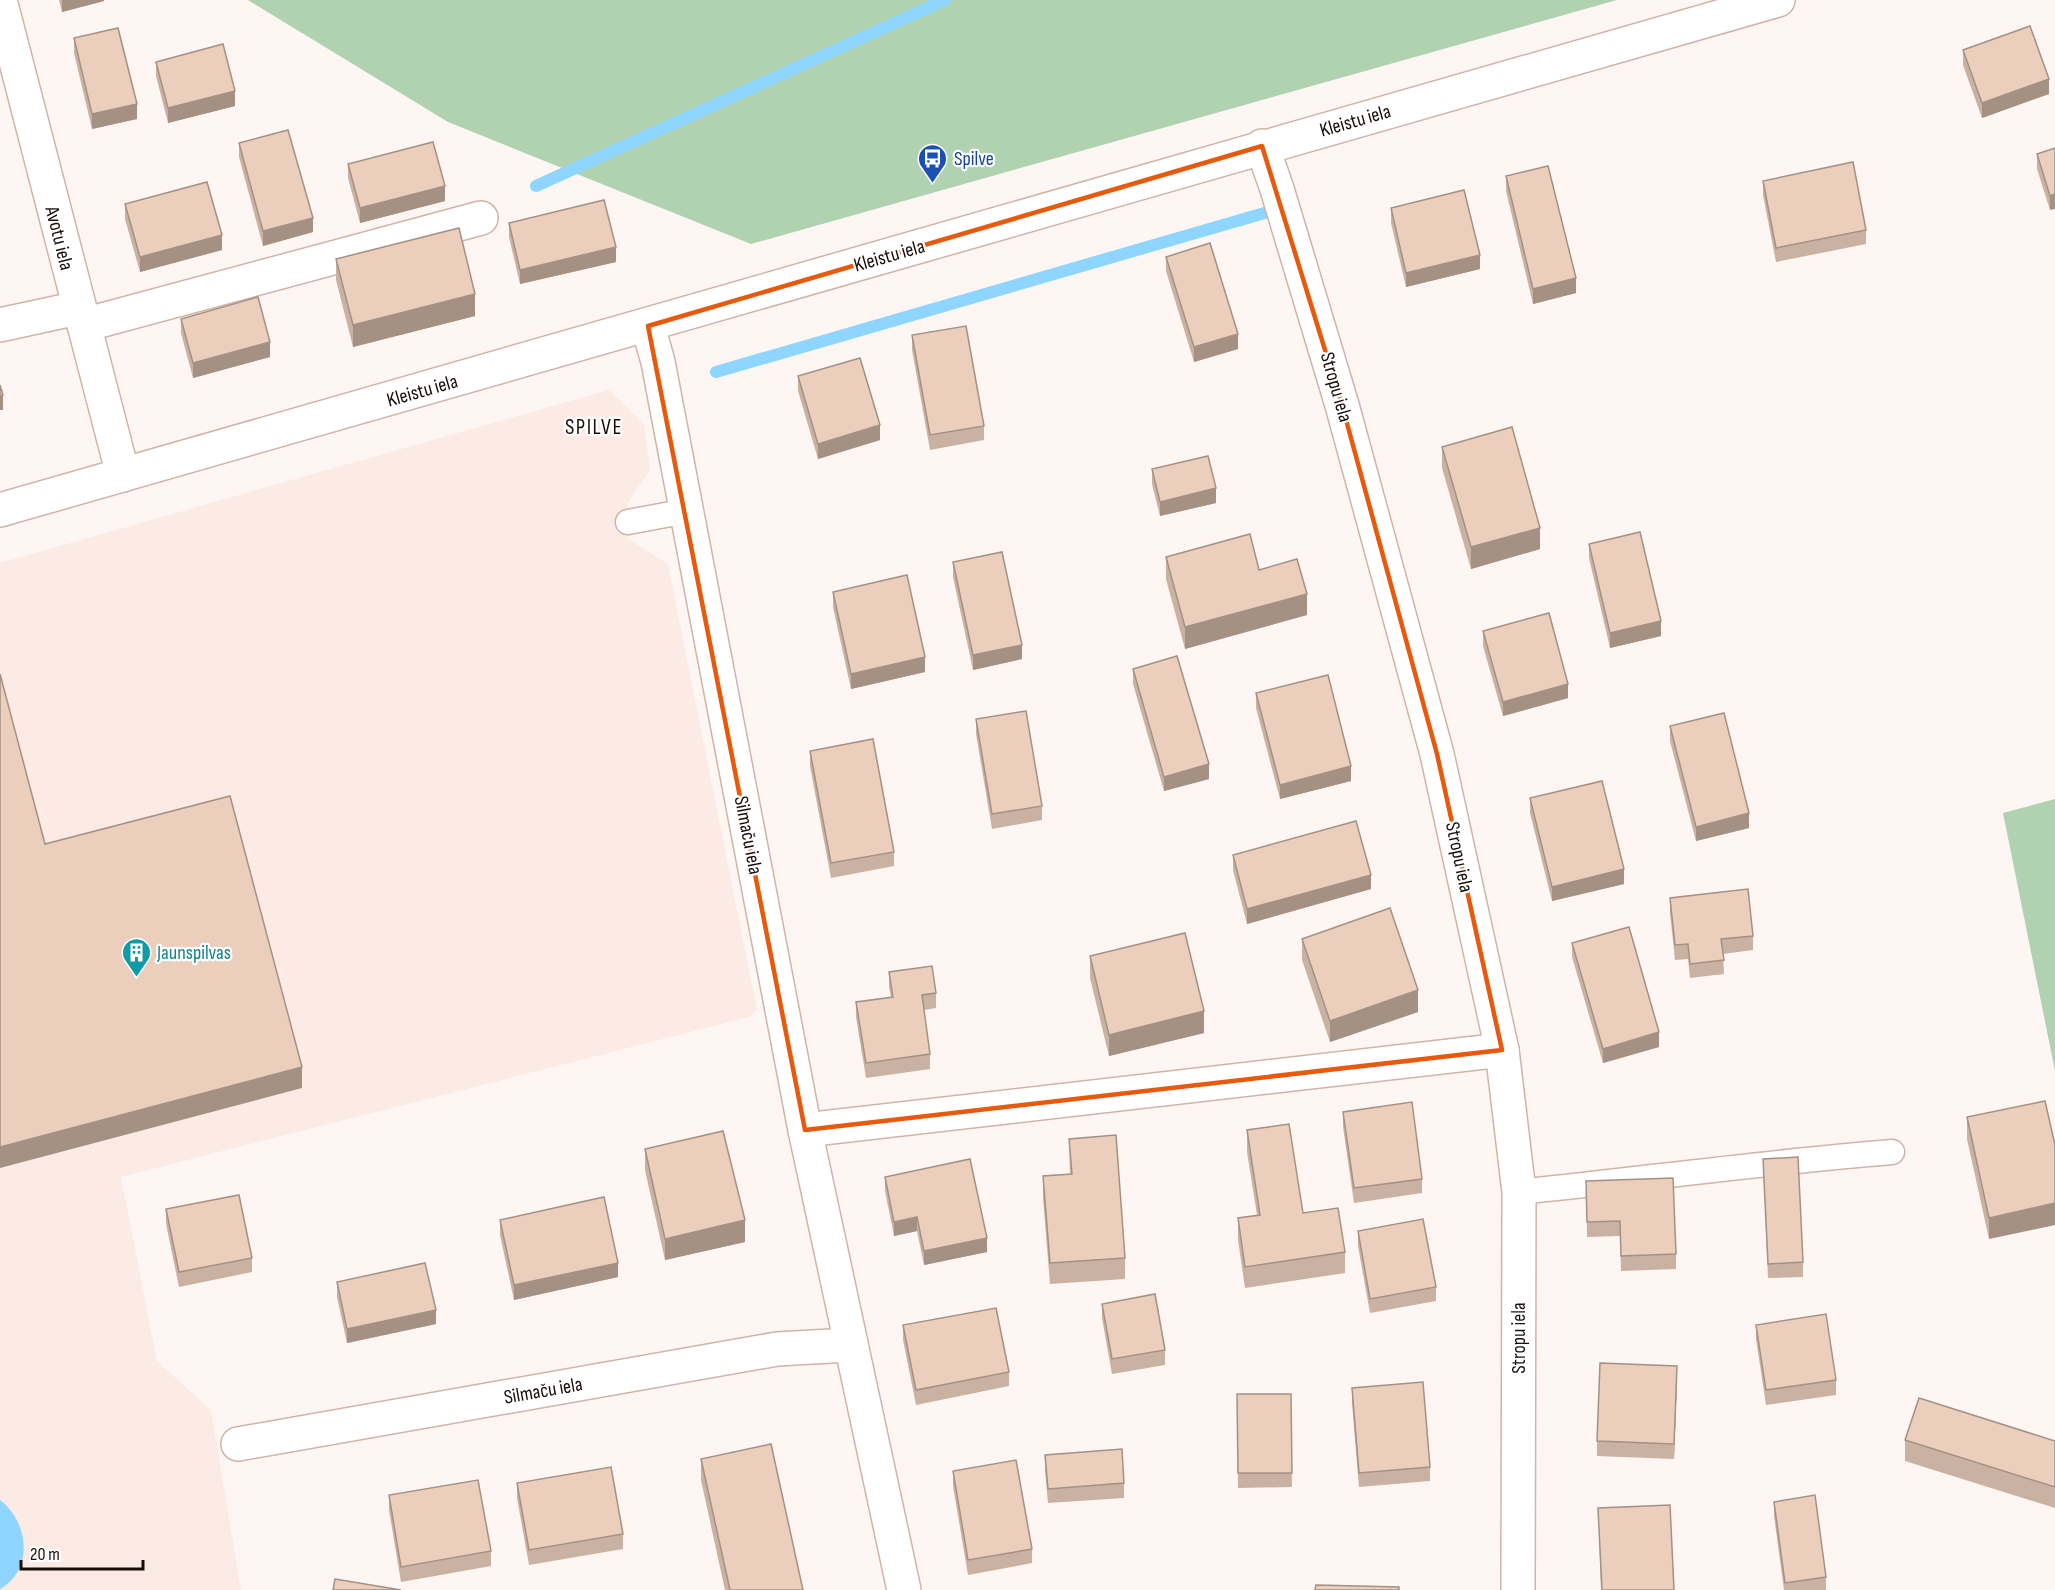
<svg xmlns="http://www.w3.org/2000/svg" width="2055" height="1590" font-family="'Sofia Sans Condensed',sans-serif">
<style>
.built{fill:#fcebe5}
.green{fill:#b0d2b0}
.water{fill:#8ed5ff}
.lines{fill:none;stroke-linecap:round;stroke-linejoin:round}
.stream{stroke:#8ed5ff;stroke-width:12}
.service-casing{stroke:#d2b3a7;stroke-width:27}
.minor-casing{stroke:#d2b3a7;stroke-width:36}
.tertiary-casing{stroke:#d2b3a7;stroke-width:36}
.service{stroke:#fff;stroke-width:24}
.minor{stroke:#fff;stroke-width:33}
.tertiary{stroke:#fff;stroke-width:33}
.wall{fill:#cab2a2}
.shaded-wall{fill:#a49184}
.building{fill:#ebcfbc;stroke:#a49184;stroke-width:1.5}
.marked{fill:none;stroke:#e8590c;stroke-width:4.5;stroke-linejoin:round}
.labels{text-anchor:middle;stroke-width:4.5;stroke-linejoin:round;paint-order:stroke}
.street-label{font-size:20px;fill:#170d09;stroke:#fff}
.transit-label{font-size:20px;fill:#164399;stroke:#fff;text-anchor:start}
.culture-label{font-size:20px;fill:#0d838f;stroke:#fff;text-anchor:start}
.quarter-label{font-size:22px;letter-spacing:1.5px;fill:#170d09;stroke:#fff}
</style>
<rect width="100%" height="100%" fill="#fdf6f3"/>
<path class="built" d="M 609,390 L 644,424 L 650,470 L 627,504 L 628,539 L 668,564 L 757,1010 L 749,1017 L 121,1177 L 157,1361 L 211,1410 L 241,1590 L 0,1590 L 0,563 Z"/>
<g class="green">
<path d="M 248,0 L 1617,0 L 751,244 L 448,122 Z"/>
<path d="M 2055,799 L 2055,1071 L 2003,813 Z"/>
</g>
<path class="water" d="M 0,1500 C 28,1521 35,1569 0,1589 Z"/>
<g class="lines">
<g class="stream">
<path d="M 536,186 L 945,0"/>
<path d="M 716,372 L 1268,212"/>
</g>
<defs>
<g id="service">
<path d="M 628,522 L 687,511"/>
<path d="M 1519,1192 C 1644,1179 1767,1162 1892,1152"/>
</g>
<g id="minor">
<path d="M 0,0 L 123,475"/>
<path d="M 1262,146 L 1277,189 L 1342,405 L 1437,754 L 1502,1050 L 1519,1192 L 1518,1590"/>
<path d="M 0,325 L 78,308"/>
<path d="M 84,325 L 481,218"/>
<path d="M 648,326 L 658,362 L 805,1130 L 904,1590"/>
<path d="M 805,1130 L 1502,1050"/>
<path d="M 238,1444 L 777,1349 L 849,1345"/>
</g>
<path id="tertiary" d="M 0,510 L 1778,0"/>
</defs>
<use href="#service" class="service-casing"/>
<use href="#minor" class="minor-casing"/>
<use href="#tertiary" class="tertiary-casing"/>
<use href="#service" class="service"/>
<use href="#minor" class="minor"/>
<use href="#tertiary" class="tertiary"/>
</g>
<g class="wall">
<path d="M 59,0 L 104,0 L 104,1 L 62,12 Z"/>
<path d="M 74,38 L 137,119 L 92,129 L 74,53 Z"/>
<path d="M 1963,50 L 2049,94 L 1982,118 L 1963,65 Z"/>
<path d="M 156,62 L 235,106 L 168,123 L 156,76 Z"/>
<path d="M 239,143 L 313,232 L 263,246 L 239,157 Z"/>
<path d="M 2055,148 L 2050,210 L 2037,169 L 2037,154 Z"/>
<path d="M 348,164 L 445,201 L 360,223 L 348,178 Z"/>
<path d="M 1506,176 L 1576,293 L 1533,304 L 1506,191 Z"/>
<path d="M 1763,181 L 1866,230 L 1866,244 L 1776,262 L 1763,195 Z"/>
<path d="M 125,204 L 222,250 L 140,272 L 125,219 Z"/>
<path d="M 1391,208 L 1480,269 L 1406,287 L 1391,223 Z"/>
<path d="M 509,223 L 616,262 L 520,284 L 509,237 Z"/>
<path d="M 1166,257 L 1238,349 L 1194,362 L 1166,271 Z"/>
<path d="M 336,259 L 475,316 L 353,347 L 336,280 Z"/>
<path d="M 181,319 L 270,357 L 193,378 L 181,333 Z"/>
<path d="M 912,335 L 984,426 L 984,440 L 930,450 L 912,350 Z"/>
<path d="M 798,376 L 880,440 L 818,459 L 798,391 Z"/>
<path d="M 1442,447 L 1540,549 L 1471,569 L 1442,468 Z"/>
<path d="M 1152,469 L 1216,503 L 1160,516 L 1152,484 Z"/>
<path d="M 1589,544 L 1661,636 L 1610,648 L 1589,558 Z"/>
<path d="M 1166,557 L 1259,570 L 1307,615 L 1185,649 L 1166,579 Z"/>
<path d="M 953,562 L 1022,659 L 973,670 L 953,577 Z"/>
<path d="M 833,592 L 925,672 L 851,689 L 833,607 Z"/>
<path d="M 1483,631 L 1568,698 L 1503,716 L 1483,646 Z"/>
<path d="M 1133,669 L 1209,779 L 1164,791 L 1133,684 Z"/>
<path d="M 1256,693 L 1351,781 L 1280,799 L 1256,708 Z"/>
<path d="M 976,719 L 1042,806 L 1042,820 L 992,829 L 976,734 Z"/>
<path d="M 1670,726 L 1749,828 L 1696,841 L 1670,741 Z"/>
<path d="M 810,751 L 894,852 L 894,866 L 831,878 L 810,766 Z"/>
<path d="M 1530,798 L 1624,884 L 1552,901 L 1530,813 Z"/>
<path d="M 1233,855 L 1371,889 L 1247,924 L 1233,870 Z"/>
<path d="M 1670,898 L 1753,936 L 1753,950 L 1723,954 L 1724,974 L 1690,978 L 1688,959 L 1675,960 L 1670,913 Z"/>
<path d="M 1302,939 L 1418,1012 L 1330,1042 L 1302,960 Z"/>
<path d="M 1572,943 L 1659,1047 L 1603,1063 L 1572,957 Z"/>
<path d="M 1090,956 L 1204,1033 L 1109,1056 L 1090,978 Z"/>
<path d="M 889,972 L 936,993 L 936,1008 L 924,1010 L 930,1054 L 930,1069 L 866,1078 L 856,1017 L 856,1002 L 891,997 L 889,987 Z"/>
<path d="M 1343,1112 L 1422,1179 L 1422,1193 L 1354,1203 L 1343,1127 Z"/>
<path d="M 1967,1117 L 2055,1145 L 1989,1239 L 1967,1139 Z"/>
<path d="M 1247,1130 L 1303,1213 L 1345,1252 L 1345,1273 L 1245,1288 L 1238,1240 L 1238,1218 L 1257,1215 L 1247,1152 Z"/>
<path d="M 1069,1139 L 1125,1258 L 1125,1279 L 1050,1284 L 1043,1198 L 1043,1176 L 1070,1174 Z"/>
<path d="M 645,1149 L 745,1242 L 665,1260 L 645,1170 Z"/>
<path d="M 1763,1159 L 1803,1262 L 1803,1277 L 1768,1278 Z"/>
<path d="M 885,1177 L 987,1252 L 924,1265 L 917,1231 L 894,1236 L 885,1191 Z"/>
<path d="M 1586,1181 L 1676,1254 L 1676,1269 L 1621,1271 L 1620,1236 L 1587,1237 Z"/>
<path d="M 166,1209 L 252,1258 L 252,1272 L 179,1287 L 166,1224 Z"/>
<path d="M 500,1220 L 618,1277 L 514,1300 L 500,1235 Z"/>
<path d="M 1358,1231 L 1436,1287 L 1436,1301 L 1370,1313 L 1358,1246 Z"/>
<path d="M 337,1282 L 436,1324 L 347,1343 L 337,1297 Z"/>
<path d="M 1102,1304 L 1165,1350 L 1165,1365 L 1112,1374 L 1102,1318 Z"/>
<path d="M 903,1325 L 1009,1372 L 1009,1386 L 916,1405 L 903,1340 Z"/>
<path d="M 1756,1325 L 1836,1380 L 1836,1395 L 1766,1405 L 1756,1339 Z"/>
<path d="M 1677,1380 L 1674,1459 L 1597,1456 L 1597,1441 Z"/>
<path d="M 1352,1388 L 1430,1467 L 1430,1481 L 1359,1487 L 1352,1403 Z"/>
<path d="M 1237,1394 L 1291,1394 L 1292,1487 L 1238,1488 Z"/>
<path d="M 1905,1440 L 2055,1441 L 2055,1508 L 1905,1461 Z"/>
<path d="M 1045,1455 L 1124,1483 L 1124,1498 L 1048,1503 L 1045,1470 Z"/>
<path d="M 701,1459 L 803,1590 L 725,1590 L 701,1480 Z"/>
<path d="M 953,1471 L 1032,1549 L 1032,1563 L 968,1575 L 953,1486 Z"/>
<path d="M 517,1483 L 623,1534 L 623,1549 L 529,1565 L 517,1498 Z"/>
<path d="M 389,1495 L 491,1551 L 491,1566 L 401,1582 L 389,1510 Z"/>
<path d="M 1774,1502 L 1826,1577 L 1826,1590 L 1784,1590 L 1774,1516 Z"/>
<path d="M 1598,1508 L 1674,1590 L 1601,1590 Z"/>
</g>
<g class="shaded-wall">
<path d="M 62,0 L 104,0 L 104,1 L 62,12 Z"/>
<path d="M 2049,79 L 2049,94 L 1982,118 L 1982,103 Z"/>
<path d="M 235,91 L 235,106 L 168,123 L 168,108 Z"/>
<path d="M 137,104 L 137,119 L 92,129 L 92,114 Z"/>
<path d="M 445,186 L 445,201 L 360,223 L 360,208 Z"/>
<path d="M 2055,194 L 2055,209 L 2050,210 L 2050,196 Z"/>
<path d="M 313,218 L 313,232 L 263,246 L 263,231 Z"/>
<path d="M 222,235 L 222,250 L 140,272 L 140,257 Z"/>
<path d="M 616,247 L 616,262 L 520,284 L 520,270 Z"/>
<path d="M 1480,255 L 1480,269 L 1406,287 L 1406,273 Z"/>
<path d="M 1576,278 L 1576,293 L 1533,304 L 1533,289 Z"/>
<path d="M 475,294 L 475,316 L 353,347 L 353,325 Z"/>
<path d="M 1238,334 L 1238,349 L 1194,362 L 1194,347 Z"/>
<path d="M 270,342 L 270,357 L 193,378 L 193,363 Z"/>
<path d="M 3,395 L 3,410 L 0,410 L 0,396 Z"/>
<path d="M 880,425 L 880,440 L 818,459 L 818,444 Z"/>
<path d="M 1216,488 L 1216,503 L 1160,516 L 1160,502 Z"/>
<path d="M 1540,528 L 1540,549 L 1471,569 L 1471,547 Z"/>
<path d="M 1307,594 L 1307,615 L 1185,649 L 1185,627 Z"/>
<path d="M 1661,621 L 1661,636 L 1610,648 L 1610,633 Z"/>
<path d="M 1022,645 L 1022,659 L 973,670 L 973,655 Z"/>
<path d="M 925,657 L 925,672 L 851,689 L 851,674 Z"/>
<path d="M 1568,684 L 1568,698 L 1503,716 L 1503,702 Z"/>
<path d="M 1209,764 L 1209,779 L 1164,791 L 1164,777 Z"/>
<path d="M 1351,766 L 1351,781 L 1280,799 L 1280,785 Z"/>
<path d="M 1749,813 L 1749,828 L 1696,841 L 1696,827 Z"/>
<path d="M 1624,869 L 1624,884 L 1552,901 L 1552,887 Z"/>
<path d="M 1371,875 L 1371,889 L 1247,924 L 1247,909 Z"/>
<path d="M 1418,990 L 1418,1012 L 1330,1042 L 1330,1021 Z"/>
<path d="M 1204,1011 L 1204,1033 L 1109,1056 L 1109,1035 Z"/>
<path d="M 1659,1032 L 1659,1047 L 1603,1063 L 1603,1049 Z"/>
<path d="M 302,1067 L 302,1088 L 0,1168 L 0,1147 Z"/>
<path d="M 2055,1203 L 2055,1225 L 1989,1239 L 1989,1218 Z"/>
<path d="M 917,1217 L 917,1231 L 894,1236 L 894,1222 Z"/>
<path d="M 745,1220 L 745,1242 L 665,1260 L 665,1239 Z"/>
<path d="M 987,1238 L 987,1252 L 924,1265 L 924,1251 Z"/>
<path d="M 618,1263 L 618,1277 L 514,1300 L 514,1285 Z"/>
<path d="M 436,1310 L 436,1324 L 347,1343 L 347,1329 Z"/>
<path d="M 1677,1366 L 1677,1380 L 1674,1459 L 1674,1444 Z"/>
</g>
<g class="building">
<path d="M 2030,26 L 2049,79 L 1982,103 L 1963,50 Z"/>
<path d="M 118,28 L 137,104 L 92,114 L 74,38 Z"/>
<path d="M 223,44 L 235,91 L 168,108 L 156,62 Z"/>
<path d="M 288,130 L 313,218 L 263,231 L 239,143 Z"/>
<path d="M 433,142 L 445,186 L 360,208 L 348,164 Z"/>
<path d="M 2055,148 L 2055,194 L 2050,196 L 2037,154 Z"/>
<path d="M 1853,162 L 1866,230 L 1776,248 L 1763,181 Z"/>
<path d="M 1548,166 L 1576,278 L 1533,289 L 1506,176 Z"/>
<path d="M 207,182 L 222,235 L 140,257 L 125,204 Z"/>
<path d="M 1464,190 L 1480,255 L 1406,273 L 1391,208 Z"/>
<path d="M 604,200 L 616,247 L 520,270 L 509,223 Z"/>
<path d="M 459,228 L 475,294 L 353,325 L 336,259 Z"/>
<path d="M 1210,243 L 1238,334 L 1194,347 L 1166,257 Z"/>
<path d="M 258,297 L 270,342 L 193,363 L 181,319 Z"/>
<path d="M 966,326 L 984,426 L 930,435 L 912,335 Z"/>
<path d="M 860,358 L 880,425 L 818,444 L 798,376 Z"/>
<path d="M 0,385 L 3,395 L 0,396 Z"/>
<path d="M 1512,427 L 1540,528 L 1471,547 L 1442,447 Z"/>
<path d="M 1208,456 L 1216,488 L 1160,502 L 1152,469 Z"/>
<path d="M 1640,532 L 1661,621 L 1610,633 L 1589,544 Z"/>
<path d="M 1250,534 L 1259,570 L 1297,559 L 1307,594 L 1185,627 L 1166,557 Z"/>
<path d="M 1002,552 L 1022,645 L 973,655 L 953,562 Z"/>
<path d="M 907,575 L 925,657 L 851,674 L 833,592 Z"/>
<path d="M 1549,613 L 1568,684 L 1503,702 L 1483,631 Z"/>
<path d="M 1177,656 L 1209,764 L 1164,777 L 1133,669 Z"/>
<path d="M 0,674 L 45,844 L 230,796 L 302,1067 L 0,1147 Z"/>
<path d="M 1328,675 L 1351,766 L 1280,785 L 1256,693 Z"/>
<path d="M 1026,711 L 1042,806 L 992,814 L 976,719 Z"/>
<path d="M 1724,713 L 1749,813 L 1696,827 L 1670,726 Z"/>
<path d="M 873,739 L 894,852 L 831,863 L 810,751 Z"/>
<path d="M 1602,781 L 1624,869 L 1552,887 L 1530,798 Z"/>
<path d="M 1356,821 L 1371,875 L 1247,909 L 1233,855 Z"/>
<path d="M 1748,889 L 1753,936 L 1721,939 L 1724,960 L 1690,964 L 1688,944 L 1675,945 L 1670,898 Z"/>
<path d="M 1390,908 L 1418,990 L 1330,1021 L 1302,939 Z"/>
<path d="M 1629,927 L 1659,1032 L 1603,1049 L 1572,943 Z"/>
<path d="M 1185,933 L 1204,1011 L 1109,1035 L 1090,956 Z"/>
<path d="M 932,966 L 936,993 L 922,995 L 930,1054 L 866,1063 L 856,1002 L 893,997 L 889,972 Z"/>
<path d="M 2045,1101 L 2055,1145 L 2055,1203 L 1989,1218 L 1967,1117 Z"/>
<path d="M 1412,1102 L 1422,1179 L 1354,1188 L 1343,1112 Z"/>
<path d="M 1289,1124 L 1303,1213 L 1338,1208 L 1345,1252 L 1245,1267 L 1238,1218 L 1260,1215 L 1247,1130 Z"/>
<path d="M 723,1131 L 745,1220 L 665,1239 L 645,1149 Z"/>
<path d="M 1116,1135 L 1125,1258 L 1050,1263 L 1043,1176 L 1072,1174 L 1069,1139 Z"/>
<path d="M 1798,1157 L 1803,1262 L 1768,1264 L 1763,1159 Z"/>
<path d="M 970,1159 L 987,1238 L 924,1251 L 917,1217 L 894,1222 L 885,1177 Z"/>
<path d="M 1673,1178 L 1676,1254 L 1621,1256 L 1620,1221 L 1587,1222 L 1586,1181 Z"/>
<path d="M 239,1195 L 252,1258 L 179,1272 L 166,1209 Z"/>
<path d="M 604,1197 L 618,1263 L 514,1285 L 500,1220 Z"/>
<path d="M 1423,1219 L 1436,1287 L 1370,1299 L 1358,1231 Z"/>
<path d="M 425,1263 L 436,1310 L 347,1329 L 337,1282 Z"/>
<path d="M 1155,1294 L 1165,1350 L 1112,1359 L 1102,1304 Z"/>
<path d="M 996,1308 L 1009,1372 L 916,1390 L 903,1325 Z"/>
<path d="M 1826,1314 L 1836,1380 L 1766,1390 L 1756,1325 Z"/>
<path d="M 1600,1363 L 1677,1366 L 1674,1444 L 1597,1441 Z"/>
<path d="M 1423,1382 L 1430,1467 L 1359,1473 L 1352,1388 Z"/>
<path d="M 1237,1394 L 1291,1394 L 1292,1473 L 1238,1473 Z"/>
<path d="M 1919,1398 L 2055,1441 L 2055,1487 L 1905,1440 Z"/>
<path d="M 771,1444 L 803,1590 L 730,1590 L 701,1459 Z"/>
<path d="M 1122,1449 L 1124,1483 L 1048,1489 L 1045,1455 Z"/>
<path d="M 1016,1460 L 1032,1549 L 968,1560 L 953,1471 Z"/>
<path d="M 611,1467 L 623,1534 L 529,1550 L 517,1483 Z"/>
<path d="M 478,1480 L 491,1551 L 401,1567 L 389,1495 Z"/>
<path d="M 1815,1495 L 1826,1577 L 1785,1583 L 1774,1502 Z"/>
<path d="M 1670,1505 L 1674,1590 L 1602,1590 L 1598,1508 Z"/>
<path d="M 335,1579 L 401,1590 L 333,1590 Z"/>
<path d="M 1316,1585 L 1399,1587 L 1399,1590 L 1315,1590 Z"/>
</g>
<path class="marked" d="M 1262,146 L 1342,405 L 1437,754 L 1502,1050 L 805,1130 L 648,326 Z"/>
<defs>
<symbol id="bus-pin" viewBox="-11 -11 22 30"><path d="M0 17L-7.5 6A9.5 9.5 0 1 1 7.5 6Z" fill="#1a4fb4" stroke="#fff"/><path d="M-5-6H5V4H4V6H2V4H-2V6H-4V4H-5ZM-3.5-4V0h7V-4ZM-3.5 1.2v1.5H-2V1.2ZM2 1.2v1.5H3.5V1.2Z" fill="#fff"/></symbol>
<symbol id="building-pin" viewBox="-11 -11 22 30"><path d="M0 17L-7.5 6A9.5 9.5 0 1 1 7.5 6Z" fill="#0f9aa8" stroke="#fff"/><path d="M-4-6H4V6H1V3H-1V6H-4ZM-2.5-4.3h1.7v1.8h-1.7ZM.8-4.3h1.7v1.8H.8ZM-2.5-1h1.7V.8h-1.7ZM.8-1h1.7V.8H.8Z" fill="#fff"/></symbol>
</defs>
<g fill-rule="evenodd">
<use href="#bus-pin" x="916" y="142" width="33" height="45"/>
<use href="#building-pin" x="120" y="936" width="33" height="45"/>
</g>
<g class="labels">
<g class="street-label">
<text transform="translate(1355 120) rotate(-16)" y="7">Kleistu iela</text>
<text transform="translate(60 238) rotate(76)" y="7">Avotu iela</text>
<text transform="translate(889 255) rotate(-16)" y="7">Kleistu iela</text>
<text transform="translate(1337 387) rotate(74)" y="7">Stropu iela</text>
<text transform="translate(422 390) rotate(-16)" y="7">Kleistu iela</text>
<text transform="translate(749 835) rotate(79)" y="7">Silmaču iela</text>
<text transform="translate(1460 857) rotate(78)" y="7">Stropu iela</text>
<text transform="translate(1518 1338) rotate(-90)" y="7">Stropu iela</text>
<text transform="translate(543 1390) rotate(-10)" y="7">Silmaču iela</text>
</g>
<g class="transit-label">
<text x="954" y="165">Spilve</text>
</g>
<g class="culture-label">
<text x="157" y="959">Jaunspilvas</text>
</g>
<g class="quarter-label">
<text x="594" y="434">SPILVE</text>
</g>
</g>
<path d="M21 1560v9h122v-9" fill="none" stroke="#170d09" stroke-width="3"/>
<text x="30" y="1560" font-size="18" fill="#170d09" stroke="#ffffff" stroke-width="4.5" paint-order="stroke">20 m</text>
</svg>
